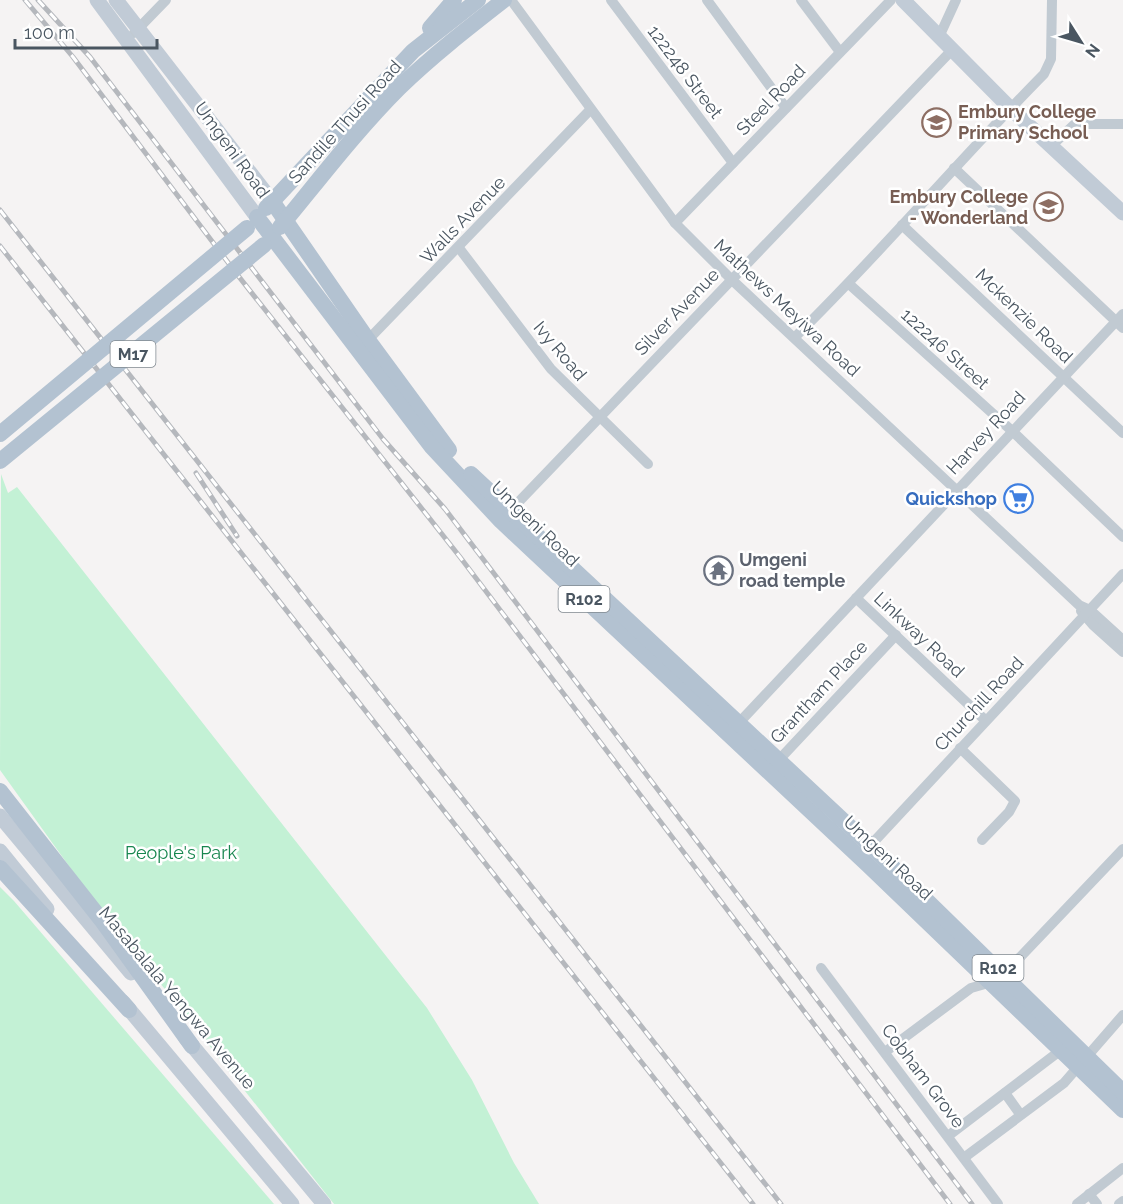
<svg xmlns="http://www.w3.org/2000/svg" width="1123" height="1204" font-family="Raleway,sans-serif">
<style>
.green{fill:#c3f1d5}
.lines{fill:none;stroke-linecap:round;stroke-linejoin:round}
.street{stroke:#c1cad2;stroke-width:10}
.secondary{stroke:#c1cbd6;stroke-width:15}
.primary{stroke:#b3c2d1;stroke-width:16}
.rail-casing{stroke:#b5b8bd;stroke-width:5}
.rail{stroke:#fff;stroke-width:3;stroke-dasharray:9;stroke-linecap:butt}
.primary-bridge{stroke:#b3c2d1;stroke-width:16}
.labels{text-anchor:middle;stroke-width:5;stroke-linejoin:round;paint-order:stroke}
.shield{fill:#fff;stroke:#808990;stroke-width:1.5}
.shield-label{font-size:16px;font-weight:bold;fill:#4a5661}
.street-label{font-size:18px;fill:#4a5661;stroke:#fff}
.education-label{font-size:18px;font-weight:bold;fill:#785e54;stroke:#fff;text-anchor:start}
.shop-label{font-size:18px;font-weight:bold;fill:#366cbe;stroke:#fff;text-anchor:end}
.worship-label{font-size:18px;font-weight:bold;fill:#5b616d;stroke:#fff;text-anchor:start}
.park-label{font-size:18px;fill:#17864f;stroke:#fff}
</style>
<rect width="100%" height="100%" fill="#f5f3f3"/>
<g class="green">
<path d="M 1,474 L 8,493 L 17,487 L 427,1008 L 472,1080 L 514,1163 L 539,1204 L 334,1204 L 79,880 L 0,770 Z"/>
<path d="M 0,887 L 14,901 L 274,1204 L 0,1204 Z"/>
</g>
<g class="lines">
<g class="street">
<path d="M 511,0 L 675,223 L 731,279 L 1079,605 L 1090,610 L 1123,640"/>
<path d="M 611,0 L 733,163"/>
<path d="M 707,0 L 786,108"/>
<path d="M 801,0 L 840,52"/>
<path d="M 134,33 L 166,0"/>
<path d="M 939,37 L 956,0"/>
<path d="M 1051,146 L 1075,124 L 1123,124"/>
<path d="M 954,168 L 1123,328"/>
<path d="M 675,223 L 891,0"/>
<path d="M 902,225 L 1123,433"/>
<path d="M 459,248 L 551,369 L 648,464"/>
<path d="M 849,284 L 1011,430 L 1123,537"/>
<path d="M 795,337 C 881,253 959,160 1044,74 L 1051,59 L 1052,0"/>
<path d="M 365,343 L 590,110"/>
<path d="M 507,514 L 952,50"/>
<path d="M 856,598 L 985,720"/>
<path d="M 1081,611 L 1093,625 L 1123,652"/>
<path d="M 735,727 L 1123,314"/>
<path d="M 960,748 L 1015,801 L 1009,812 L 982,840"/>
<path d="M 776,763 L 896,635"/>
<path d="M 868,848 L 1123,574"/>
<path d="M 821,968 L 998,1204"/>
<path d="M 885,1052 L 971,988 L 992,982 L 1004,974 L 1123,849"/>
<path d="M 1005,1093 L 1020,1114"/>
<path d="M 948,1136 L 1065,1047"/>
<path d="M 965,1157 L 1064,1083 L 1123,1015"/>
<path d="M 1089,1194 L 1097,1204"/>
<path d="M 1077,1204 L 1123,1168"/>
<path d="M 1119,1204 L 1123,1201"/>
</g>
<g class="secondary">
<path d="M 97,0 L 257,217"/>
<path d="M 116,0 L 272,201"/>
<path d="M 903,0 L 1010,108 L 1123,213"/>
<path d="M 0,816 L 131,973"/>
<path d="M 0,851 L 47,909"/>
<path d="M 123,1002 L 292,1204"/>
<path d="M 185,1037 L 324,1204"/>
</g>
<g class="primary">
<path d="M 430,28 L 454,0"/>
<path d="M 272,201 L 368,340 L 449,450"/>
<path d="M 266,208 L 413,51 L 478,0"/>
<path d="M 257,217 L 431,446 L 501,521 L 868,865 L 1123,1110"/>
<path d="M 280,227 C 319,180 356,131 399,88 C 432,56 468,28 504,0"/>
<path d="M 471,474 L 878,853 L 1123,1092"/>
<path d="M 0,791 L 103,922 L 192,1046"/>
<path d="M 0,868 L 129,1010"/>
</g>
<defs>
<g id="rail">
<path d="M 25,0 L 73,57 L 236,273 L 460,557 L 950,1204"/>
<path d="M 38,0 L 90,57 L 383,439 L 445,509 L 972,1204"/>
<path d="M 0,210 L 781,1204"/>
<path d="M 0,246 L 753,1204"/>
<path d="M 196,473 L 237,536"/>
</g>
</defs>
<use href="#rail" class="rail-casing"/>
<use href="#rail" class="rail"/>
<g class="primary-bridge">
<path d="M 0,434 L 247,228"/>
<path d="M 0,461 L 264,245"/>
</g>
</g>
<defs>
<symbol id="school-ring" viewBox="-11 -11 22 22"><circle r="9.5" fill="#fff" stroke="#8d6e63" stroke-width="1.5"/><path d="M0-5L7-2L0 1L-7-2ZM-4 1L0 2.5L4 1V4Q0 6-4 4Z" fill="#8d6e63"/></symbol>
<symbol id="supermarket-ring" viewBox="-11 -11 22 22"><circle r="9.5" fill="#fff" stroke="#3f7fe0" stroke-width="1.5"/><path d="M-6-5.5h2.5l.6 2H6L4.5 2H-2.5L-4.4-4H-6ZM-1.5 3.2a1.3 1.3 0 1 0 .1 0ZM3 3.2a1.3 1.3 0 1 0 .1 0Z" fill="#3f7fe0"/></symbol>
<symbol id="temple-ring" viewBox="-11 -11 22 22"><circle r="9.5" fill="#fff" stroke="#6b7280" stroke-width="1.5"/><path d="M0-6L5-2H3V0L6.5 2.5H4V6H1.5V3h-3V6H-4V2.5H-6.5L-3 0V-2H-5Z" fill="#6b7280"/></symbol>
</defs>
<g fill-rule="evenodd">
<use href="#school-ring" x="920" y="106" width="33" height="33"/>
<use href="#school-ring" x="1032" y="190" width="33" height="33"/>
<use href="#supermarket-ring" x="1002" y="482" width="33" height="33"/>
<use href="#temple-ring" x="702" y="554" width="33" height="33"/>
</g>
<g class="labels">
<g class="shield">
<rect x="110.5" y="341" width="45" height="26" rx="4.5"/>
<rect x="558.5" y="586" width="51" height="26" rx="4.5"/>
<rect x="972.5" y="955" width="51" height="26" rx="4.5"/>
</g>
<g class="shield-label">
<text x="133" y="360">M17</text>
<text x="584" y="605">R102</text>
<text x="998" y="974">R102</text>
</g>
<g class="street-label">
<text transform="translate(685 72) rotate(53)" y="6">122248 Street</text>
<text transform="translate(771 100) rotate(-46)" y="6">Steel Road</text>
<text transform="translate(345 122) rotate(-48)" y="6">Sandile Thusi Road</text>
<text transform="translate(232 150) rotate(54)" y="6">Umgeni Road</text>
<text transform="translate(463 220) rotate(-46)" y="6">Walls Avenue</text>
<text transform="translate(787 308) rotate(43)" y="6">Mathews Meyiwa Road</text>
<text transform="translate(677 312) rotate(-46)" y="6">Silver Avenue</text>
<text transform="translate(1024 316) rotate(44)" y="6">Mckenzie Road</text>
<text transform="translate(945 349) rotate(42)" y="6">122246 Street</text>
<text transform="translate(560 351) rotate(50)" y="6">Ivy Road</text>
<text transform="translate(986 433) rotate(-47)" y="6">Harvey Road</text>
<text transform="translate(535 524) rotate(44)" y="6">Umgeni Road</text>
<text transform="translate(919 635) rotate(43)" y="6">Linkway Road</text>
<text transform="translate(819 692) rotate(-47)" y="6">Grantham Place</text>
<text transform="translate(979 704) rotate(-47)" y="6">Churchill Road</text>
<text transform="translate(888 858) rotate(43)" y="6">Umgeni Road</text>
<text transform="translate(177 998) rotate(50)" y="6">Masabalala Yengwa Avenue</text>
<text transform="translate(923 1076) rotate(53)" y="6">Cobham Grove</text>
</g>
<g class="education-label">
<text x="958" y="118">Embury College<tspan x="958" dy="21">Primary School</tspan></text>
<text x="1028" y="203" text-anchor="end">Embury College<tspan x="1028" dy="21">- Wonderland</tspan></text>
</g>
<g class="shop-label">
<text x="997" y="505">Quickshop</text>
</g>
<g class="worship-label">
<text x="739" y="566">Umgeni<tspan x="739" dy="21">road temple</tspan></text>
</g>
<g class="park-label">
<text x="181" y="859">People's Park</text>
</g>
</g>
<g transform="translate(1081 42) rotate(127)" stroke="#ffffff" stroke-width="4.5" paint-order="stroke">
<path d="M0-4.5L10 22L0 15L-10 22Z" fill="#4a5661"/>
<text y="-9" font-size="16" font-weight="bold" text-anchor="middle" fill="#4a5661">N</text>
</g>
<path d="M15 39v9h142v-9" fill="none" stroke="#4a5661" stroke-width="3"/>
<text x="24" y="39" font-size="18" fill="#4a5661" stroke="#ffffff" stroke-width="4.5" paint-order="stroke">100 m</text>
</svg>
